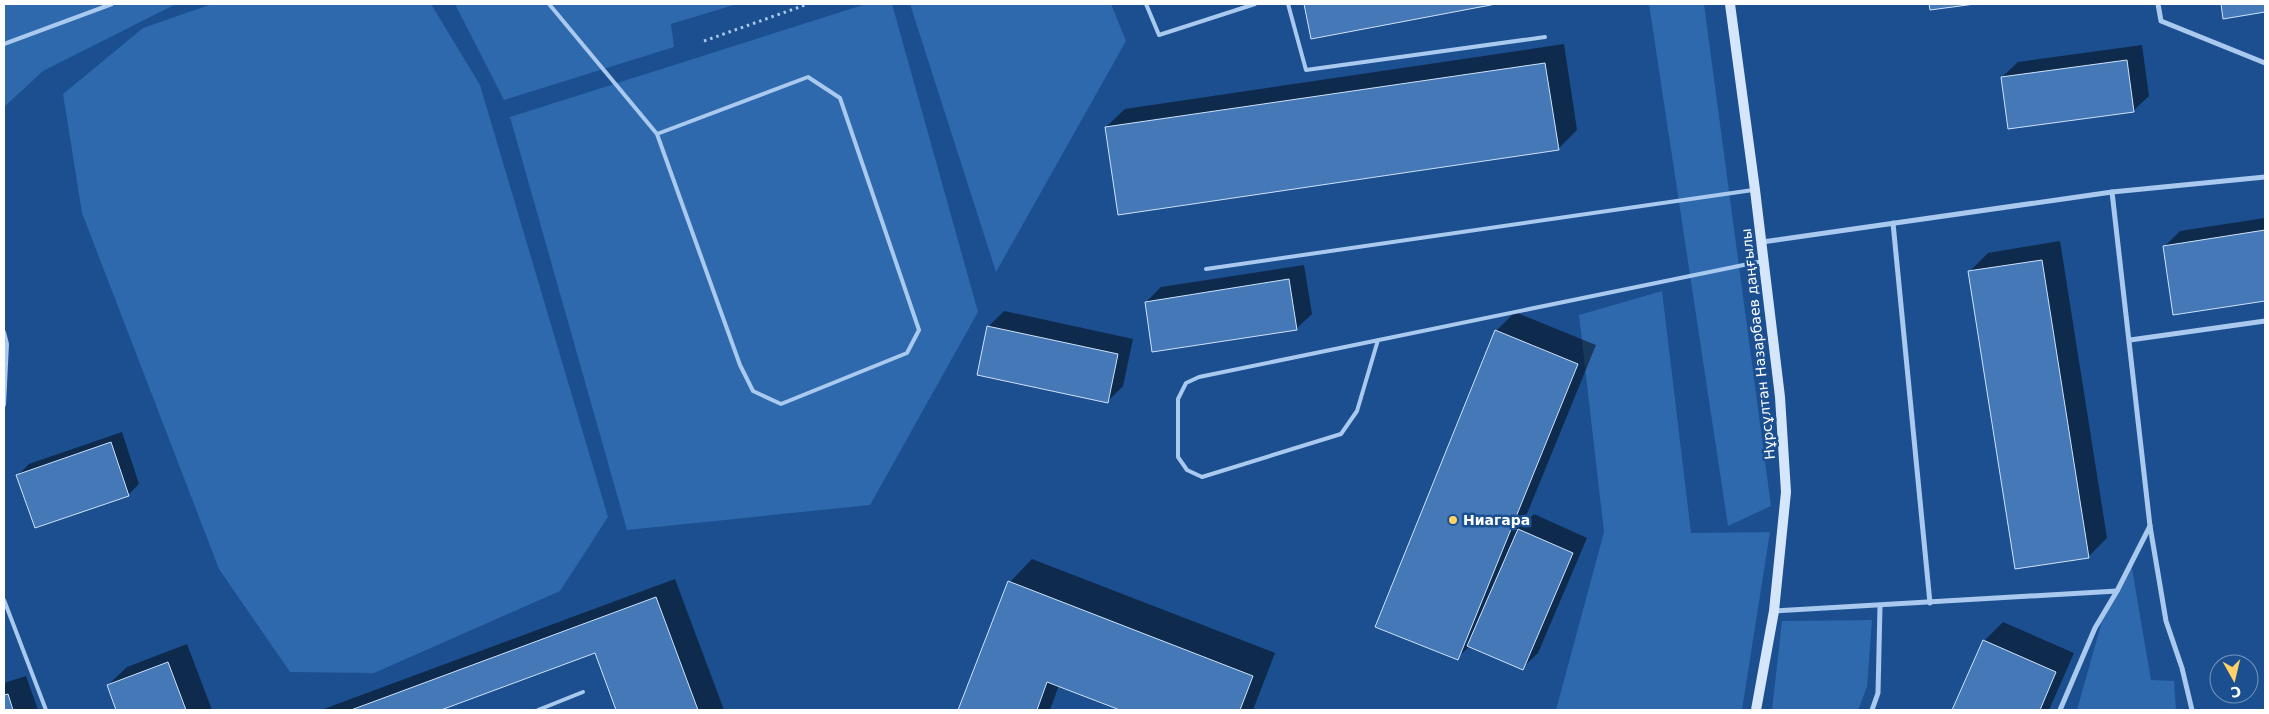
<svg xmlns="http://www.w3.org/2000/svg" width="2269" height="714" font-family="'DejaVu Sans',sans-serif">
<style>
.green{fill:#2e69ad}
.shadow{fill:#0007}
.building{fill:#4478b7;stroke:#cfe3fa}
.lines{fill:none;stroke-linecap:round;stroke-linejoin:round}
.path{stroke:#a9c9ee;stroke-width:3;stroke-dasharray:2.5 4;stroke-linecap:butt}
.lane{stroke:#a9c9ee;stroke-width:4}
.street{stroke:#a9c9ee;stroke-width:5}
.secondary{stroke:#d6e6fa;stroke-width:10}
.poi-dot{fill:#ffd166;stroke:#1b4f8f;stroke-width:2}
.labels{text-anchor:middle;stroke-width:5;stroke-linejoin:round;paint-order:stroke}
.street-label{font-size:14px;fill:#fff;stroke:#1b4f8f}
.poi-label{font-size:14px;font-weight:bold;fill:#fff;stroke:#1b4f8f;text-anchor:start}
</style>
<rect width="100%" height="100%" fill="#1b4f8f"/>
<g class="green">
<path d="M 4,4 L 176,4 L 43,71 L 4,107 Z"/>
<path d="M 212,4 L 431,4 L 480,85 L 608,517 L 560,591 L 374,673 L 290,672 L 219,569 L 82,213 L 63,94 L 143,28 Z"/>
<path d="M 455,4 L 737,4 L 671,24 L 674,47 L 504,100 Z"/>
<path d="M 866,4 L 892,4 L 978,312 L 870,505 L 627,530 L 510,117 Z"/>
<path d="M 910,4 L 1111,4 L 1126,41 L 996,272 Z"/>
<path d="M 1649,4 L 1704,4 L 1771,506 L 1728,526 Z"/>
<path d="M 1662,291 L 1691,533 L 1770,532 L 1742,710 L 1556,710 L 1604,532 L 1579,315 Z"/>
<path d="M 2131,563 L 2151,680 L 2174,681 L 2176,710 L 2077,710 L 2106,607 Z"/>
<path d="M 1872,620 L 1867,687 L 1858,710 L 1772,710 L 1782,621 Z"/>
</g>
<g class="shadow">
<path d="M 1306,4 L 1489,4 L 1312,37 Z"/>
<path d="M 2222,4 L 2265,4 L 2265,11 L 2224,17 Z"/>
<path d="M 1564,44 L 1577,130 L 1558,149 L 1106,127 L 1125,109 Z"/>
<path d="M 2142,45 L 2149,96 L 2133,111 L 2002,77 L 2018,62 Z"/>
<path d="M 2265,218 L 2265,300 L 2174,314 L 2164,247 L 2180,231 Z"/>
<path d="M 2060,241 L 2107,538 L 2088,557 L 1969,272 L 1988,253 Z"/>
<path d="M 1304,265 L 1312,314 L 1296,329 L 1146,302 L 1161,287 Z"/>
<path d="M 1004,311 L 1133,339 L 1123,386 L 1107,402 L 988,327 Z"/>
<path d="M 1515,312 L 1596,345 L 1522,526 L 1534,514 L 1587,538 L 1538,653 L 1522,668 L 1470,646 L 1457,658 L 1496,331 Z"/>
<path d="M 122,432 L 139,484 L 128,495 L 18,475 L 29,464 Z"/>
<path d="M 1032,559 L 1275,653 L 1253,710 L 1123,710 L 1059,685 L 1050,710 L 960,710 L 1010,582 Z"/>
<path d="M 675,579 L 724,710 L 617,710 L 596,652 L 438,710 L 321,710 Z"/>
<path d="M 2003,622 L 2074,653 L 2049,710 L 1954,710 L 1984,641 Z"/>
<path d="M 187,644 L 212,710 L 118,710 L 108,685 L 127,667 Z"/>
<path d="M 26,676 L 38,710 L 4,710 L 4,683 Z"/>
</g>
<g class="building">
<path d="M 1304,4 L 1496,4 L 1311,39 Z"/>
<path d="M 1929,4 L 1975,4 L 1930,10 Z"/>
<path d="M 2221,4 L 2265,4 L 2265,12 L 2223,19 Z"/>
<path d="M 2127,60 L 2134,112 L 2008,129 L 2001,77 Z"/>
<path d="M 1545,63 L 1559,150 L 1118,215 L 1105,127 Z"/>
<path d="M 2265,230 L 2265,301 L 2173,315 L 2163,246 Z"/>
<path d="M 2042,260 L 2089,558 L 2015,569 L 1968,271 Z"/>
<path d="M 1289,279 L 1297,330 L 1152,352 L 1145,302 Z"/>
<path d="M 987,326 L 1118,354 L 1108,403 L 977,375 Z"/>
<path d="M 1495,330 L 1578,364 L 1458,660 L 1375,627 Z"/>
<path d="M 111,442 L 129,496 L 35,528 L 16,475 Z"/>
<path d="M 1518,529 L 1573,553 L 1523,670 L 1467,646 Z"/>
<path d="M 1008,581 L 1253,676 L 1240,710 L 1120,710 L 1047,682 L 1037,710 L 958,710 Z"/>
<path d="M 656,597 L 698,710 L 616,710 L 595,653 L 441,710 L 351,710 Z"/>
<path d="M 1983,640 L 2056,672 L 2040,710 L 1952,710 Z"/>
<path d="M 168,662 L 186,710 L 116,710 L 107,685 Z"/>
<path d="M 8,694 L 13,710 L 4,710 L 4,695 Z"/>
</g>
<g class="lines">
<path class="path" d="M 704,41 L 808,4"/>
<g class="lane">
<path d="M 549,4 L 657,134 L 740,365 L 753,391 L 781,404 L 907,353 L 919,330 L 840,98 L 808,77 L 657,134"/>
<path d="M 1146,4 L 1159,35 L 1255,4"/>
<path d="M 1288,4 L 1306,70 L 1545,37"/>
<path d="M 4,44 L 112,4"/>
<path d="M 1206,269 L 1753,190"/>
<path d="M 4,332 L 7,344 L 4,405"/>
<path d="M 1378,340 L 1357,411 L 1341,434 L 1202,477 L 1187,470 L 1178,457 L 1178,399 L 1186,383 L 1199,377 L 1763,261"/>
<path d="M 4,600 L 46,710"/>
<path d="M 538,710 L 583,692"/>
</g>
<g class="street">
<path d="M 2158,4 L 2161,21 L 2265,63"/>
<path d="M 2112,192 L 2150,526 L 2166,621 L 2182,668 L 2192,710"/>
<path d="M 1893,223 L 1930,603"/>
<path d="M 1762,242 L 2112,192 L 2265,177"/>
<path d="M 2130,340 L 2265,321"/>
<path d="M 1774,611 L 2117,591"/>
<path d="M 1872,710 L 1878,693 L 1880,606"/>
<path d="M 2060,710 L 2095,628 L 2117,591 L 2150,526"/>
</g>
<path class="secondary" d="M 1730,4 L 1755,190 L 1780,397 L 1786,492 L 1774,611 L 1756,710"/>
</g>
<circle class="poi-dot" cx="1453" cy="520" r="5"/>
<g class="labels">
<g class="street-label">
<text transform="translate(1758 344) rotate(-96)" y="5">Нұрсұлтан Назарбаев даңғылы</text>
</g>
<g class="poi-label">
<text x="1463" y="525">Ниагара</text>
</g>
</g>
<rect width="2269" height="714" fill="none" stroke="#ffffff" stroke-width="10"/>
<g transform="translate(2234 679) rotate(172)"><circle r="24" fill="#1b4f8f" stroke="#7695bc"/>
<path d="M0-4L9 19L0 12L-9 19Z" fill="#ffd166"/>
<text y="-8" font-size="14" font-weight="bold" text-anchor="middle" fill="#ffffff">С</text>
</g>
</svg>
